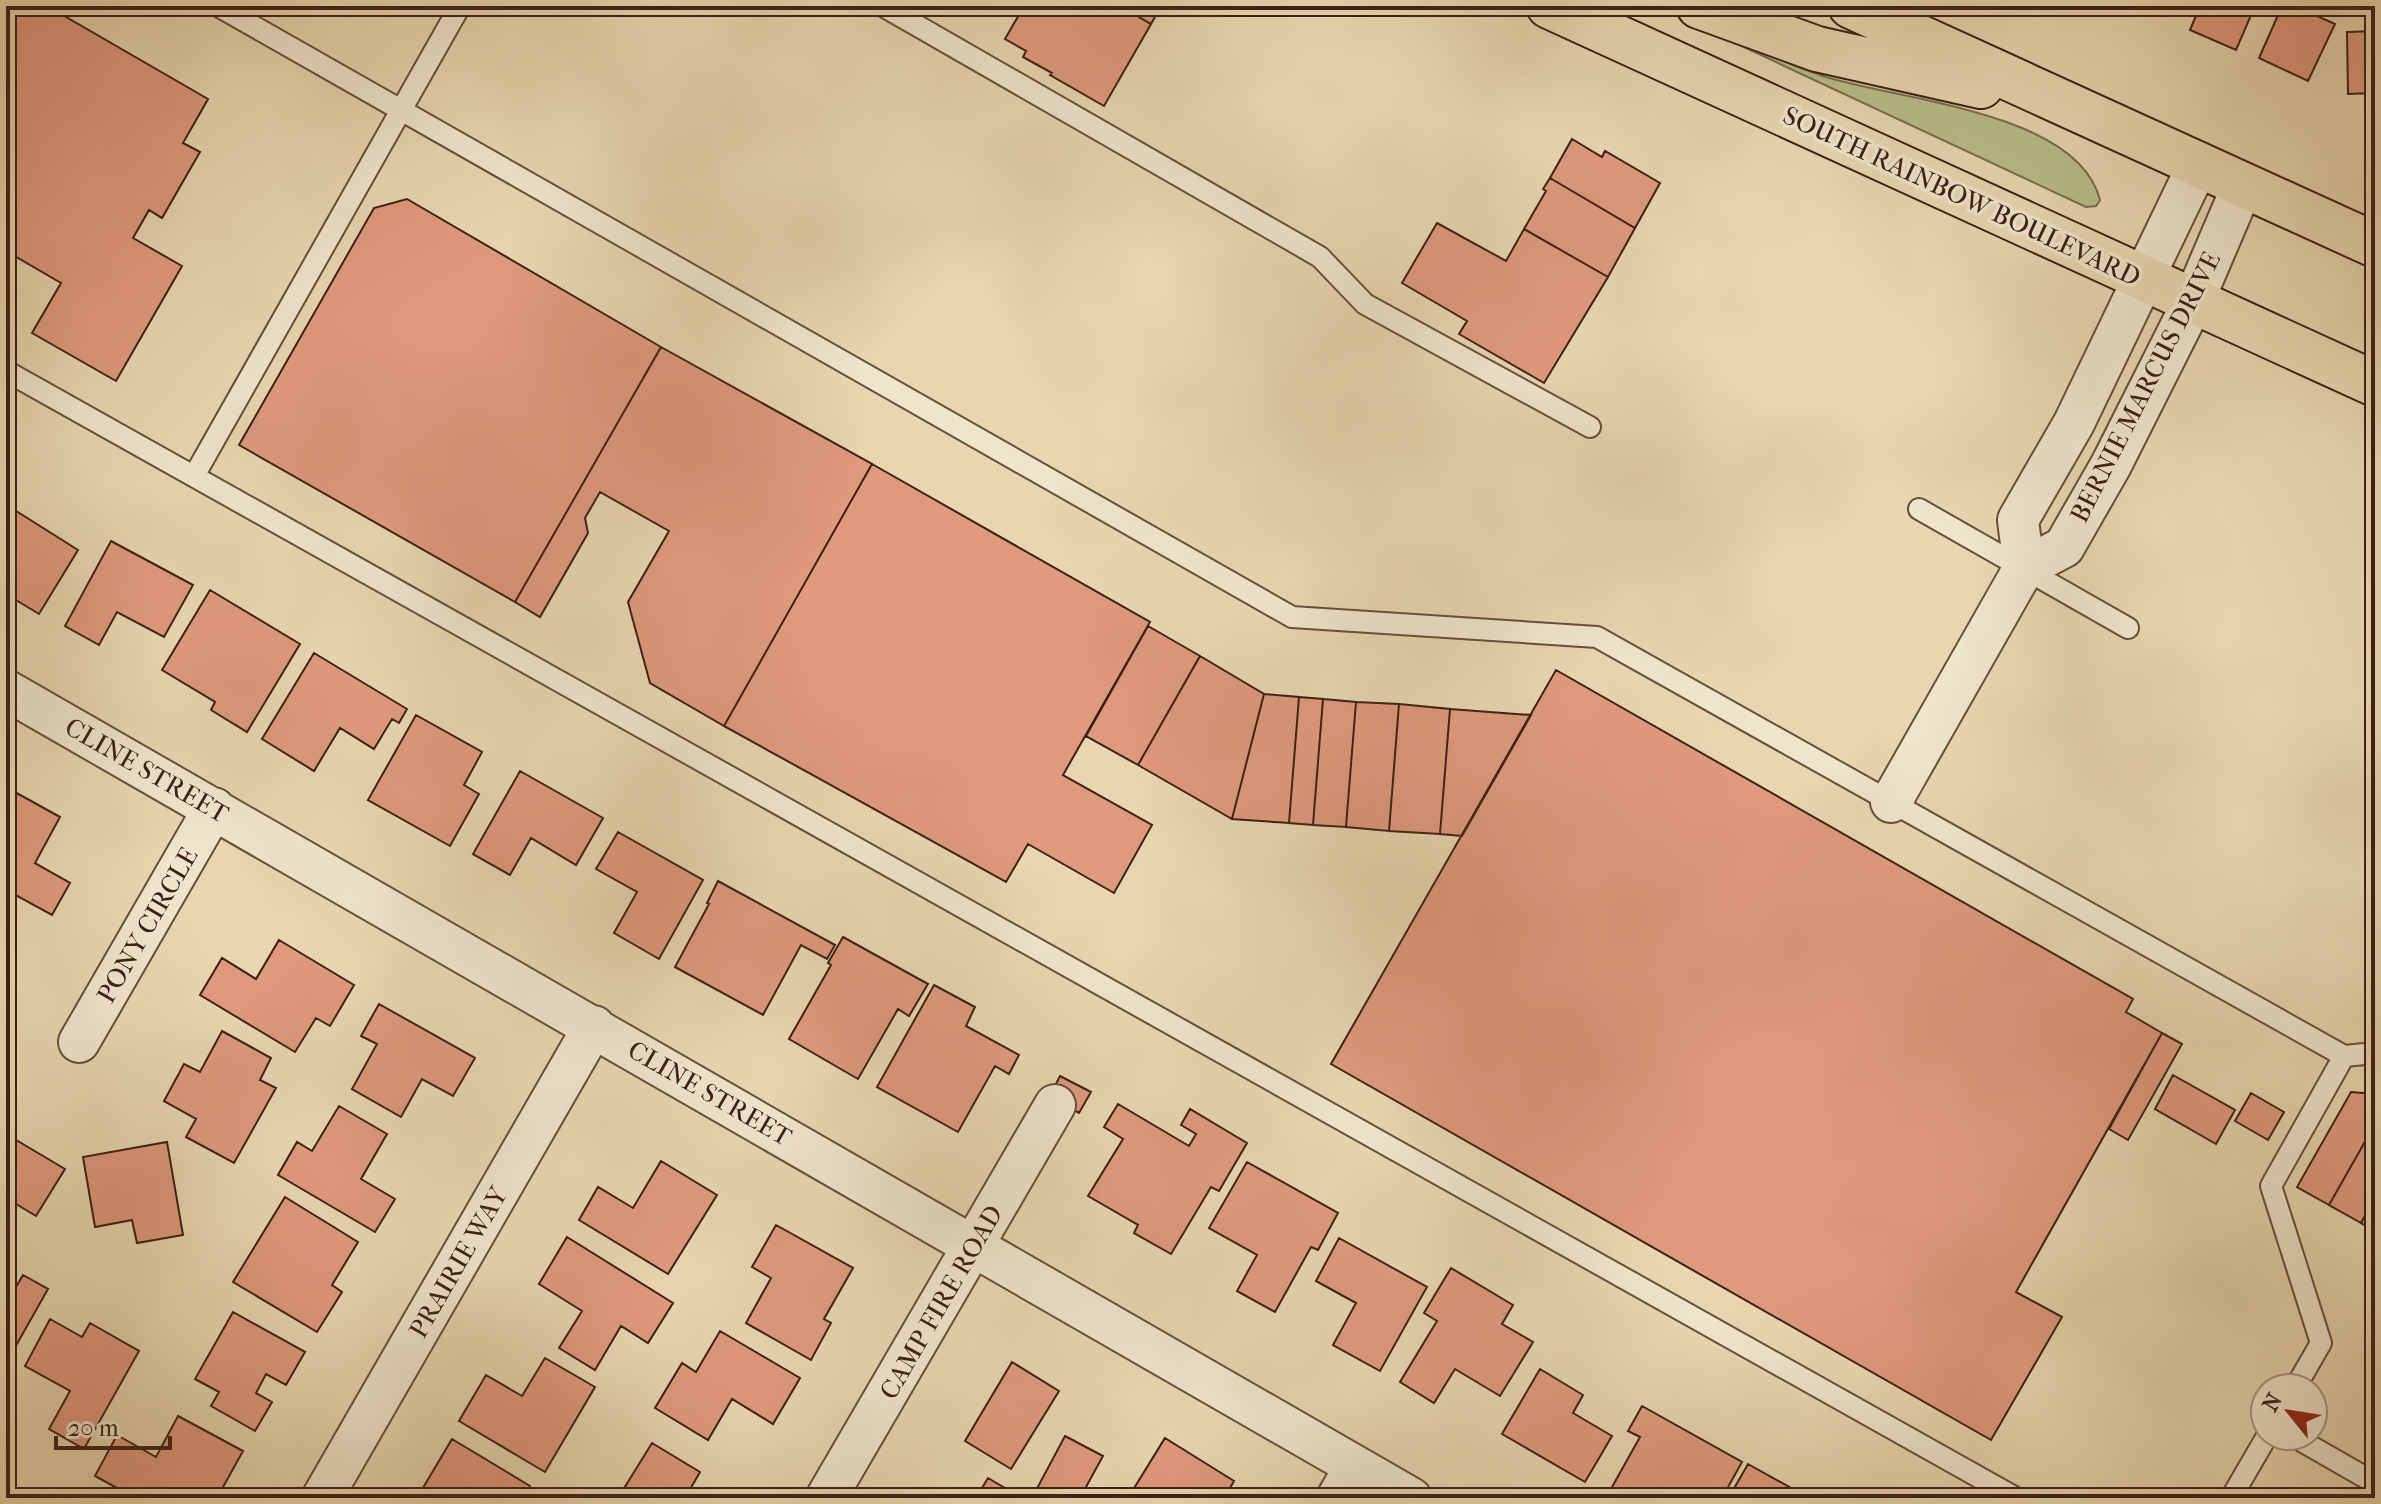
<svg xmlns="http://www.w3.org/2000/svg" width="2381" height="1504" viewBox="0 0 2381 1504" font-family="'IM FELL French Canon',serif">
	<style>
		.green { fill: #b8bd89; stroke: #7a6e50; stroke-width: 2 }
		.building { fill: #df997d; stroke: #3c2016; stroke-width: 2 }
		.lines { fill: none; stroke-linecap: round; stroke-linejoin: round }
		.service-casing { stroke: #674e3c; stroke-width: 24 }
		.minor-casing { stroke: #674e3c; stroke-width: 44 }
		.primary-casing { stroke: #3c2016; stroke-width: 48 }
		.service { stroke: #efe4cc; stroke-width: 20 }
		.minor { stroke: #efe4cc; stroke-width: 40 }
		.primary { stroke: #e7d6b0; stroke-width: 44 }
		.labels { text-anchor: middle; stroke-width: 7; stroke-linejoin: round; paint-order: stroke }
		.street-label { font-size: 26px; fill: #3c2016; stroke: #efe4cc }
	</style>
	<rect width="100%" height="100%" fill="#e7d6b0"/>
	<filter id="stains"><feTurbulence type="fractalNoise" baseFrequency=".0025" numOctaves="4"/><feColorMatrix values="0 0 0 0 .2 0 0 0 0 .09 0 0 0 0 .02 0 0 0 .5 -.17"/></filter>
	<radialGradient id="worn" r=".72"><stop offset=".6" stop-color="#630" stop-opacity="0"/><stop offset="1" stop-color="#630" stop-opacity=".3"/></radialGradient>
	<!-- green -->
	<path class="green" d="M1656,6h11c51,24 102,52 156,70 73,24 255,35 277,124l-4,6 -10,1z"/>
	<!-- building -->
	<path class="building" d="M6,6h41l161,93 -25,44 17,9 -38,66 -13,-8 -16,28 49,28 -66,115 -84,-48 29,-50 -55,-32z
		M1024,6h96l31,18 -47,82 -54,-31 2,-2 -29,-16 3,-6 -21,-12z
		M1120,6h41l-10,18z
		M2200,6h55l-19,44 -46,-20z
		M2282,6h13l40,18 -27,57 -49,-23z
		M2375,31v62l-27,1 -1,-62z
		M1572,139l30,18 3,-6 55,32 -25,45 -85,-50z
		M1550,178l85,50 -27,49 -84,-48 22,-38 -3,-2z
		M407,199l254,148 -146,255 -276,-157 135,-237z
		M1437,223l69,38 18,-32 84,48 -64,106 -85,-49 8,-13 -65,-38z
		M661,347l211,117 -148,262 -74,-43 -22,-81 41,-71 -69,-39 -15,26 3,15 -48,84 -25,-15z
		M872,464l278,158 -87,153 89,50 -38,68 -86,-49 -22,38 -282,-156z
		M13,509l65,41 -39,64 -33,-20v-75z
		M111,541l82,44 -29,52 -47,-25 -18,33 -34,-19z
		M210,590l90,54 -53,88 -36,-22 4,-8 -53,-32z
		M1148,626l52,30 -62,109 -52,-29z
		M314,653l93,56 -8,14 -7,-4 -18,30 -34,-21 -26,43 -52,-32z
		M1200,656l64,38 -32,125 -94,-54z
		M1556,670l577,329 -7,13 36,21 -146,259 46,25 -71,123 -660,-376z
		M1264,694l35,3 -10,126 -57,-4z
		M1299,697l24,2 -10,126 -24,-2z
		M1323,699l33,3 -10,125 -33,-2z
		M1356,702l43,2 -10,127 -43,-4z
		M1399,704l51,5 -10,125 -51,-3z
		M1450,709l81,6 -69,121 -22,-2z
		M416,715l66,37 -18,33 15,9 -29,52 -82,-46z
		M520,771l83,47 -27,47 -45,-27 -21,37 -37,-21z
		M13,791l47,26 -25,46 35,20 -18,32 -46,-25v-86z
		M618,832l85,48 -44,79 -45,-26 23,-41 -41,-23z
		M718,881l117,64 -8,14 -26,-14 -38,70 -88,-48 34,-63 -2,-1z
		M843,937l85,47 -19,32 -11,-7 -40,70 -69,-40 42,-74 -3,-2z
		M279,940l75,45 -24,41 -14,-8 -21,34 -95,-57 22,-37 34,21z
		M934,985l41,22 -9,19 53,29 -10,19 -14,-8 -37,66 -81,-45z
		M379,1004l96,54 -22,38 -31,-17 -21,38 -49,-28 25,-45 -16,-8z
		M222,1031l49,27 -11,22 16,8 -42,75 -48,-26 10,-18 -32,-18 20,-37 16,8z
		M2162,1033l20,11 -54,96 -19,-11z
		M2173,1075l62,35 -19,34 -61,-35z
		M1060,1076l31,16 -12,21 -30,-16z
		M2351,1092l24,2v30l-46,81 -32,-18z
		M2251,1093l33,19 -16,28 -33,-19z
		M1118,1104l71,42 7,-12 -15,-9 9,-16 57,34 -28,48 -8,-4 -40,67 -37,-21 4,-8 -50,-29 35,-57 -19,-12z
		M339,1106l48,28 -26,45 34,20 -20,33 -97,-57 19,-33 15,9z
		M2375,1124v74l-14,25 -32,-18z
		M6,1134l59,35 -29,47 -30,-18z
		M167,1142l16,93 -46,8 -5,-23 -37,7 -12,-70z
		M661,1161l56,34 -49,79 -89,-54 19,-33 35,21z
		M1247,1162l91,51 -20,37 -7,-3 -36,65 -38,-21 20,-36 -48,-27z
		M285,1197l73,45 -26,43 10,7 -25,40 -84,-50z
		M2375,1198v33l-14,-8z
		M776,1225l77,43 -29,51 7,4 -20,37 -65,-37 25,-45 -19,-11z
		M567,1237l106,66 -25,40 -27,-17 -26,44 -36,-22 23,-37 -43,-27z
		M1339,1238l88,49 -47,84 -47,-26 23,-42 -40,-22z
		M1451,1268l62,37 -11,19 31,18 -33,54 -45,-27 -21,34 -34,-21 37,-61 -13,-8z
		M23,1275l25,14 -40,71 -2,-65 4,2z
		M233,1312l72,40 -19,33 -20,-11 -10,19 16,9 -17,29 -44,-25 8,-14 -24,-13z
		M50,1319l32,18 8,-14 49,28 -55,98 -35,-20 21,-38 -45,-25z
		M720,1331l80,47 -27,46 -41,-25 -24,41 -53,-32 27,-45 14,9z
		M545,1358l50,29 -50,85 -86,-51 27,-46 36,21z
		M1012,1362l47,29 -48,78 -46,-28z
		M1540,1369l43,26 -10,18 39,23 -27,46 -83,-48z
		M1642,1406l100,56 -20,36h-112l-3,-2 33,-59 -12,-6z
		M178,1416l65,35 -26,47h-82l-40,-22 22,-41 39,22z
		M1065,1436l38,20 -23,42h-38l-8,-4z
		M1165,1438l69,43 -10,17h-13l-14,-9 -5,9h-64z
		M452,1439l78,47 -8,12h-105z
		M652,1443l48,29 -15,26h-67z
		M1748,1464l61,34h-67l-10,-6z
		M988,1478l34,20h-46z"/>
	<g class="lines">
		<defs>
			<path id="service" d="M218,6l1074,611 305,20 747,419 31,-3
				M883,6l437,251 45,47 225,123
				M6,371l2010,1127
				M194,476l266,-470
				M1919,509l209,119
				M2295,1388l26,-45 -50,-157 73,-130
				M2293,1436l82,47
				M2231,1498l36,-62"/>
			<path id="minor" d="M2024,568l-6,-48 56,-97 124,-258
				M6,690l1405,808
				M1891,802l133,-234 40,-21 47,-82 82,-163 50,-117
				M79,1042l135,-234
				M322,1498l272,-472
				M826,1498l229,-393
				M1337,1498l18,-31"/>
			<path id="primary" d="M1549,6l826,378
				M1699,6l118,43 164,37
				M1851,6l524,239"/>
		</defs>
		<!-- service casing -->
		<use href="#service" class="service-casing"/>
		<!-- minor casing -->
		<use href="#minor" class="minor-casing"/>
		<!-- primary casing -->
		<use href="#primary" class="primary-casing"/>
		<!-- service -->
		<use href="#service" class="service"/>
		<!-- minor -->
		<use href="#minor" class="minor"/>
		<!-- primary -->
		<use href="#primary" class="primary"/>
	</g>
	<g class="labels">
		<!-- street labels -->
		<g class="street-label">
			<text transform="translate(1962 196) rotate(25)" y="9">SOUTH RAINBOW BOULEVARD</text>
			<text transform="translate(2145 387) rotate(-63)" y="9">BERNIE MARCUS DRIVE</text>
			<text transform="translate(147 770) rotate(30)" y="9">CLINE STREET</text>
			<text transform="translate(147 925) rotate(-60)" y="9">PONY CIRCLE</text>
			<text transform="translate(710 1093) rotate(30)" y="9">CLINE STREET</text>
			<text transform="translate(458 1262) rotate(-60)" y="9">PRAIRIE WAY</text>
			<text transform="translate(941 1302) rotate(-60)" y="9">CAMP FIRE ROAD</text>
		</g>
	</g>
	<!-- margin -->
	<rect width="2381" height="1504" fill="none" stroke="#e7d6b0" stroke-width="32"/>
	<rect x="8" y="8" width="2365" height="1488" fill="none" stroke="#3c2016" stroke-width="4"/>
	<rect x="16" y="16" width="2349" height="1472" fill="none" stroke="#3c2016" stroke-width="2"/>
	<!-- north arrow -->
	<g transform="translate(2289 1412) rotate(300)"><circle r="38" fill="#efe4cc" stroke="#a79683" stroke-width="2"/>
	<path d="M0-6L14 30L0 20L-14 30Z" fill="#8f2418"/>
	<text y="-12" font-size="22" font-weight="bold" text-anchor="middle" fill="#3c2016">N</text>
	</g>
	<!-- scale -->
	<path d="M56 1436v12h114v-12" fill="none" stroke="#3c2016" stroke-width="4"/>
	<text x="68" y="1436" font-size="24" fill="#3c2016" stroke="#efe4cc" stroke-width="6" paint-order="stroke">20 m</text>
	<rect width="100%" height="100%" filter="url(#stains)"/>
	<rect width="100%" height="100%" fill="url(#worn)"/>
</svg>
